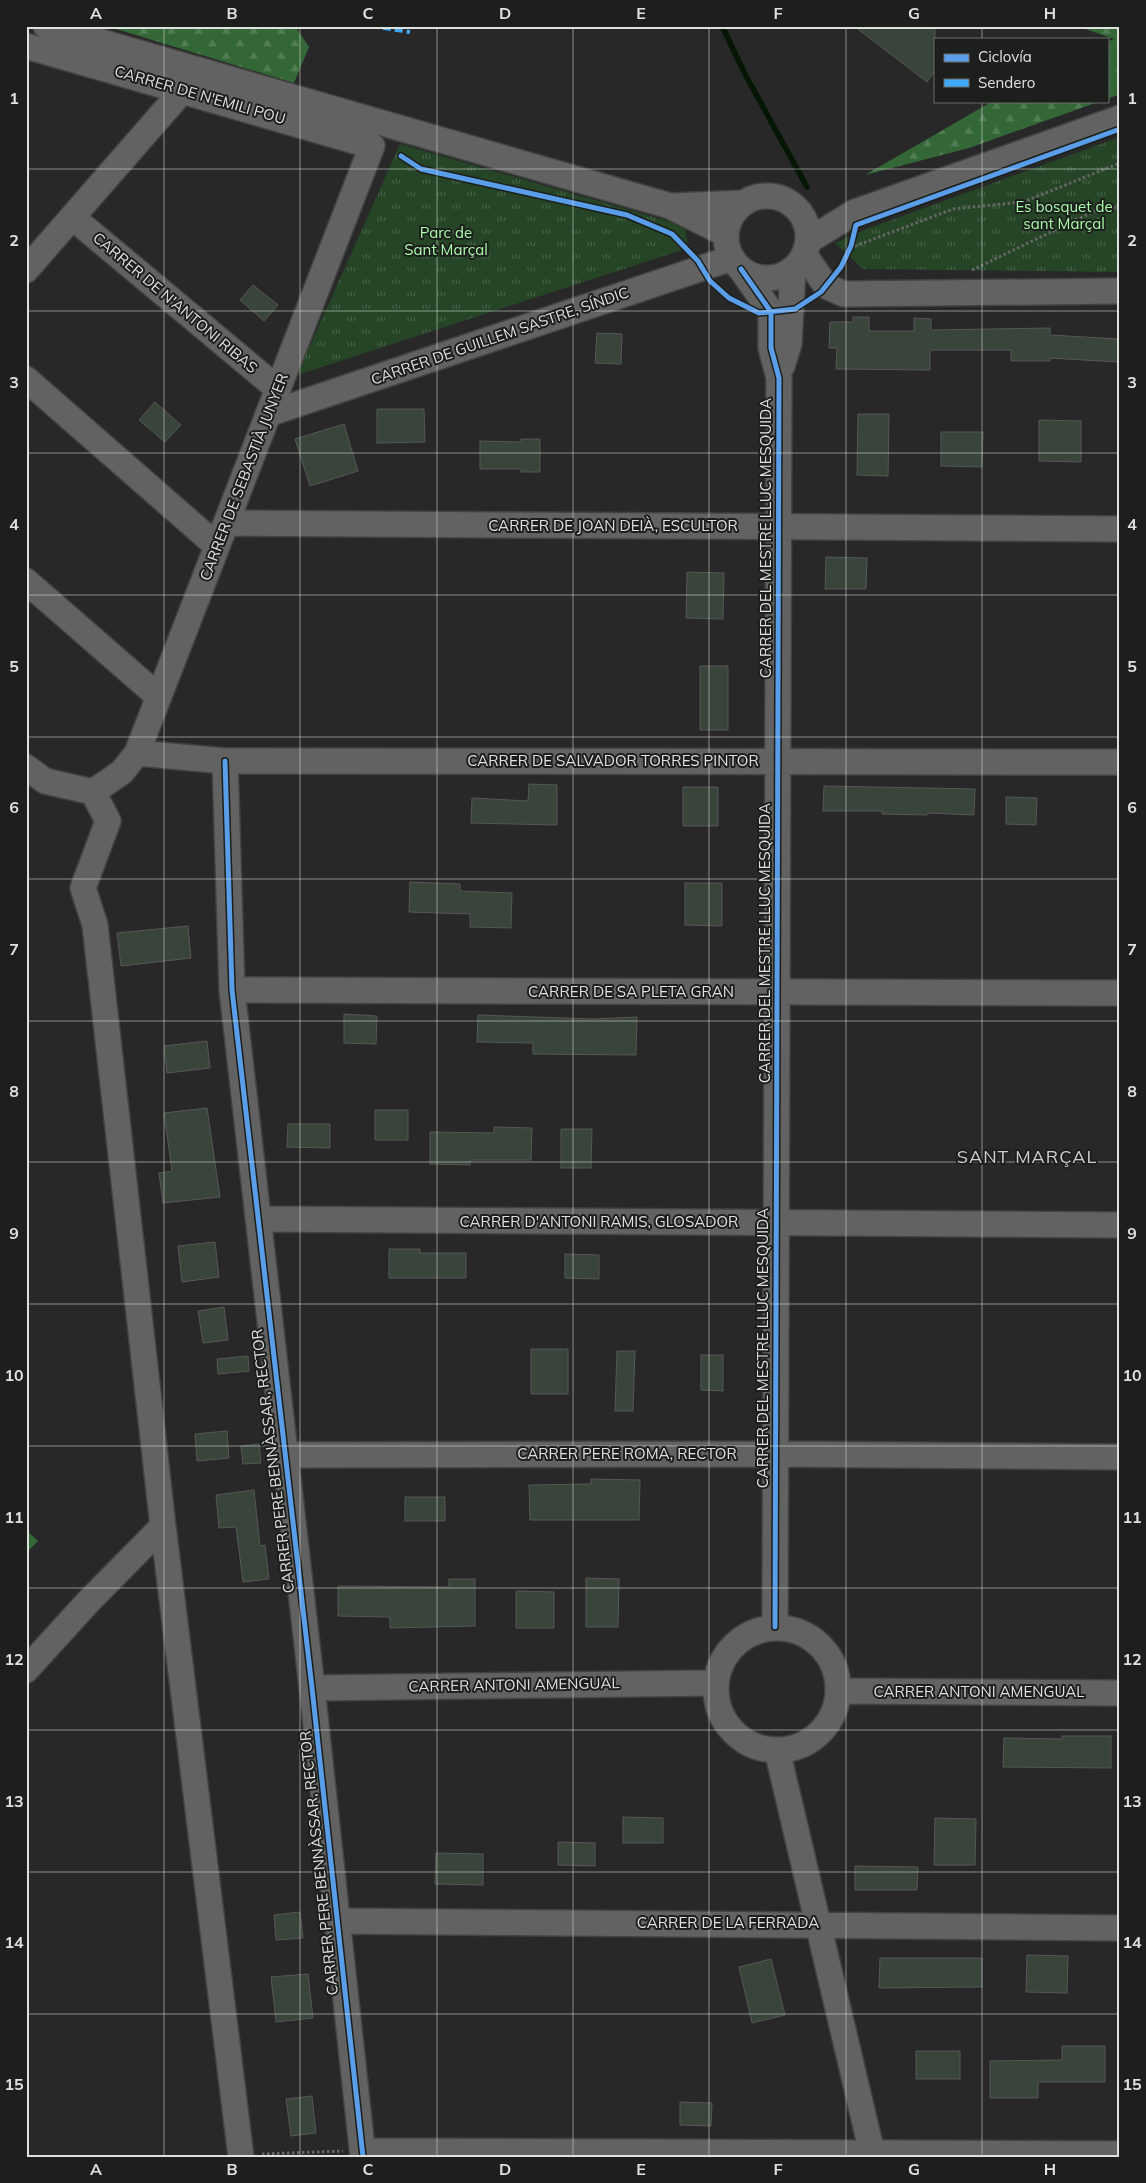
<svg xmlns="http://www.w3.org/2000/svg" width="1146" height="2183" viewBox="0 0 1146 2183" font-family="Mulish,sans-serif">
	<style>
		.forest { fill: url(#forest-firs) }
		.park { fill: url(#park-tufts) }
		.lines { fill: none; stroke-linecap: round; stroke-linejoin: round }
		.stream { stroke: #041604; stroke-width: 5.5 }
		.building { fill: #39443a; stroke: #565756 }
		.minor-casing { stroke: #414341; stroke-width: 28 }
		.path { stroke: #666; stroke-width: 3; stroke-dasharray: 2.5 2.5; stroke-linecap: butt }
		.minor { stroke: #616261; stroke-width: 25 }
		.quiet { stroke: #3fa9f5; stroke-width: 4; stroke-dasharray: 8 4; stroke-linecap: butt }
		.cycleway-casing { stroke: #1c1f1c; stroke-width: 8 }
		.cycleway { stroke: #5a9eea; stroke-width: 5 }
		.grid { fill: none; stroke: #dfe1df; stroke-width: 1; stroke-opacity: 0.55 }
		.labels { text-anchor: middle; stroke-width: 4; stroke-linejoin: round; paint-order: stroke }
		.street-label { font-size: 15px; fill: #dfe1df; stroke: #1c1f1c }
		.park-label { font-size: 15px; fill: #a9fbaa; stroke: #1c1f1c }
		.quarter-label { font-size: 18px; letter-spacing: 1px; fill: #cbcfcb; stroke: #1c1f1c }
		.neatline { fill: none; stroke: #dfe1df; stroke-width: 2 }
		.grid-label { font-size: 16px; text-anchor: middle; font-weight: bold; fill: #dfe1df }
	</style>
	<defs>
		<pattern id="forest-firs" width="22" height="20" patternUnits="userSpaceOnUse" patternTransform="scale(1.25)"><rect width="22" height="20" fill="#346737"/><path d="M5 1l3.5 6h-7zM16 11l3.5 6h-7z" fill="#517c54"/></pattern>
		<pattern id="park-tufts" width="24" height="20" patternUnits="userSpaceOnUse" patternTransform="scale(1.25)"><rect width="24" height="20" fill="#254526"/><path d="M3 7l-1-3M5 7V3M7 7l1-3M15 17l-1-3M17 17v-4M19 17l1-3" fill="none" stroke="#446045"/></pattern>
	</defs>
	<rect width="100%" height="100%" fill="#272827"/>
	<!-- forest -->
	<path class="forest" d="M106,26h189l14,21 -15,36z
		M1077,26h43v68l-13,5v-57l7,-3z
		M993,101h108l-132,47 -104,27z
		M26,1530l12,11 -12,12z"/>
	<!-- park -->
	<path class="park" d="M1120,137v135l-257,-3 -28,-26 34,-15z
		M400,144l285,82 3,22 -391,127z"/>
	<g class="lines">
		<!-- stream -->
		<path class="stream" d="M722,26l24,50 61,111"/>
	</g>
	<!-- building -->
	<path class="building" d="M854,26h81v45l-8,11z
		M253,285l25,20 -14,16 -24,-21z
		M853,317h16v14h45v-13l17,1v11l119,-2v7l69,4 -1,23 -68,-4v3h-39v-11h-81v20l-94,-1 1,-21h-8l1,-26h23z
		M597,333l25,1 -1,30 -26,-1z
		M155,402l26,23 -16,17 -26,-22z
		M377,409h47l1,33 -48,1z
		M858,414h31l-1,62 -31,-1z
		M1039,420l42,1v41l-42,-1z
		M344,424l14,47 -48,15 -15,-47z
		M941,432h42l-1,35 -41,-1z
		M521,439h19v33h-19v-3h-41v-28l41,1z
		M826,557l41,1 -1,31h-41z
		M687,572l37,1 -1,46 -37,-1z
		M700,666h28v64h-28z
		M529,784l28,1v40l-86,-2 1,-25 56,3z
		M824,786l151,3 -1,26 -47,-2v2l-45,-1v-3h-59z
		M683,787h35v39h-35z
		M1006,797l31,1 -1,27 -30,-1z
		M410,882l50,2v7l52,2 -1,35 -41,-1v-13l-61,-2z
		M685,883h37v43l-37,-1z
		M188,926l3,32 -70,8 -4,-33z
		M344,1014l33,2 -1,28 -32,-1z
		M478,1015l115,4 44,-2 -1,38 -103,-1v-11l-56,-1z
		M207,1041l3,27 -43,5 -3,-27z
		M207,1108l13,89 -57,6 -4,-30 13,-2 -8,-58z
		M375,1110h33v30h-33z
		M288,1124h42v24l-43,-1z
		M494,1127l38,1 -1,32h-61v5l-40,-1v-32l64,1z
		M561,1129h31l-1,39h-30z
		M215,1242l4,35 -37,5 -4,-36z
		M389,1249h31v4h46v25h-77z
		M565,1254l34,1v24l-34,-1z
		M224,1307l4,33 -25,3 -5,-32z
		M531,1349h37v45h-37z
		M617,1351h18l-2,60h-18z
		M701,1355h22v36l-22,-1z
		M248,1356l1,15 -31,3 -1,-15z
		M227,1431l2,27 -32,3 -2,-27z
		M259,1444l2,19 -18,1 -2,-18z
		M591,1479l49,1 -1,40h-109l-1,-35 62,-1z
		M254,1490l6,56 5,-1 4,34 -26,3 -7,-55 -17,1 -3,-33z
		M405,1497h40v24h-40z
		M586,1578l33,1 -1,48h-32z
		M449,1579h26v47l-85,2v-11l-52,-1v-30l111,1z
		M516,1591l38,1v36h-38z
		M1062,1736h49v32l-108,-1 1,-29 58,1z
		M623,1817l40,1v25h-40z
		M935,1818l41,1 -1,46h-41z
		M558,1842l37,1v23l-37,-1z
		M436,1853l47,1v31l-48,-1z
		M855,1866l63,1 -1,23h-62z
		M300,1912l3,26 -27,2 -2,-25z
		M1027,1955l41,1 -1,37 -41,-1z
		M880,1958h102v29l-103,1z
		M771,1959l14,56 -33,8 -13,-56z
		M308,1974l5,44 -37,4 -5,-45z
		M1062,2046h43v36h-67v16h-48v-37l72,-1z
		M916,2051h44v28h-44z
		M312,2096l4,37 -25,3 -5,-37z
		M680,2102l32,1 -1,23 -31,-1z"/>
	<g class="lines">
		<defs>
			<path id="minor" d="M46,26l624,180 56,28
				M26,46l346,100 -235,607 -15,19 -29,20
				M726 237a41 41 0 1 1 82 0a41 41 0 1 1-82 0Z
				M672,206l72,-3
				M72,217l206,172
				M808,241l47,-29 265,-94
				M804,254l22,32 18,8 276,-3
				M741,269l30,43v36l8,30 -4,1249
				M26,270l157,-180
				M782,366l7,-22 4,-75
				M26,379l191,167
				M268,414l464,-156
				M226,523l894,6
				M26,581l133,116
				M137,753l88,8 895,1
				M225,761l7,229 80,698 51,469
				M26,767l19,14 48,11
				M232,990l888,3
				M258,1219l862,6
				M285,1455l490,-1 345,3
				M163,1526l78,631
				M716 1689a61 61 0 1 1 122 0a61 61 0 1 1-122 0Z
				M26,1670l62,-68 75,-76 -68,-601 -12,-37 25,-67 -15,-29
				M312,1688l404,-5
				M839,1691l281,2
				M777,1750l96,407
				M337,1921l783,7
				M363,2151l757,3"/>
		</defs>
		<!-- minor casing -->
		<use href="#minor" class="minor-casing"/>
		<!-- path -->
		<path class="path" d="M850,248l103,-39 70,-7 97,-39
			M972,270l127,-61 21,-2
			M262,2154l81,-3"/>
		<!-- minor -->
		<use href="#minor" class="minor"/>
		<!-- quiet -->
		<path class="quiet" d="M371,26l39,6"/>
		<defs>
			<path id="cycleway" d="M401,156l20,13 206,46 45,19 26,27 12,20 19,17 30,15 36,-4 26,-17 20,-25 10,-21 5,-21 264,-96
				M741,269l30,43v36l8,30 -4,1249
				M225,761l7,229 80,698 51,469"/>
		</defs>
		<!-- cycleway casing -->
		<use href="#cycleway" class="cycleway-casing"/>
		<!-- cycleway -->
		<use href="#cycleway" class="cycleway"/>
	</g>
	<!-- grid -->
	<path class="grid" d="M164,26v2131M300,26v2131M437,26v2131M573,26v2131M709,26v2131M846,26v2131M982,26v13M982,101v2056M26,169h1094M26,311h1094M26,453h1094M26,595h1094M26,737h1094M26,879h1094M26,1021h1094M26,1162h1094M26,1304h1094M26,1446h1094M26,1588h1094M26,1730h1094M26,1872h1094M26,2014h1094"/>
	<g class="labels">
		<!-- street labels -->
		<g class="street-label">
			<text transform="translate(200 95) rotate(16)" y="5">CARRER DE N'EMILI POU</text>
			<text transform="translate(175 303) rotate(40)" y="5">CARRER DE N'ANTONI RIBAS</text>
			<text transform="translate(500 336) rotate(-19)" y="5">CARRER DE GUILLEM SASTRE, SÍNDIC</text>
			<text transform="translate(244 477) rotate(-69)" y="5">CARRER DE SEBASTIÀ JUNYER</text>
			<text x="613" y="531">CARRER DE JOAN DEIÀ, ESCULTOR</text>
			<text transform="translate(766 538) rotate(-90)" y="5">CARRER DEL MESTRE LLUC MESQUIDA</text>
			<text x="613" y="766">CARRER DE SALVADOR TORRES PINTOR</text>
			<text transform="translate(765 943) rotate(-90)" y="5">CARRER DEL MESTRE LLUC MESQUIDA</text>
			<text x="631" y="997">CARRER DE SA PLETA GRAN</text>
			<text x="599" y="1227">CARRER D'ANTONI RAMIS, GLOSADOR</text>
			<text transform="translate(763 1348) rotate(-90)" y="5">CARRER DEL MESTRE LLUC MESQUIDA</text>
			<text x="627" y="1459">CARRER PERE ROMA, RECTOR</text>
			<text transform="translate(273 1461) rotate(-97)" y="5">CARRER PERE BENNÀSSAR, RECTOR</text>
			<text transform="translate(514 1685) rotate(-1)" y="5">CARRER ANTONI AMENGUAL</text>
			<text x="979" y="1697">CARRER ANTONI AMENGUAL</text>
			<text transform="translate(319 1863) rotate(-96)" y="5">CARRER PERE BENNÀSSAR, RECTOR</text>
			<text x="728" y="1928">CARRER DE LA FERRADA</text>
		</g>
		<!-- park labels -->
		<g class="park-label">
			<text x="1064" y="212">Es bosquet de<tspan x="1064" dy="17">sant Marçal</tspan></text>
			<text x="446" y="238">Parc de<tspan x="446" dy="17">Sant Marçal</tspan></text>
		</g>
		<!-- quarter labels -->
		<g class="quarter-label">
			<text x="1027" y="1163">SANT MARÇAL</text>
		</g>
	</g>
	<!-- border -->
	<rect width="1146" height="2183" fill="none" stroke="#1c1f1c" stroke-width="55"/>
	<!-- legend -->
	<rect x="934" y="38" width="175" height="65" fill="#1c1f1c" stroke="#6a6d6a"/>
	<rect x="944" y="54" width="25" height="8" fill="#5a9eea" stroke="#6a6d6a"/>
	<text x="978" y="62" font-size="15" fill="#dfe1df">Ciclovía</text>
	<rect x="944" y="79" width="25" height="8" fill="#3fa9f5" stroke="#6a6d6a"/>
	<text x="978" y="88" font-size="15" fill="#dfe1df">Sendero</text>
	<rect x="28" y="28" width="1090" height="2128" class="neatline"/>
	<g class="grid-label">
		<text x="96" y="19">A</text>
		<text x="232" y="19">B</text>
		<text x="368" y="19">C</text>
		<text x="505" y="19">D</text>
		<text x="641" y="19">E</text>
		<text x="778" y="19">F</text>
		<text x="914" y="19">G</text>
		<text x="1050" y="19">H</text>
		<text x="14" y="104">1</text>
		<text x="1132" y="104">1</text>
		<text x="14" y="246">2</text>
		<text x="1132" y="246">2</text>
		<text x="14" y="388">3</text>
		<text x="1132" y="388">3</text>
		<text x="14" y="530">4</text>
		<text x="1132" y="530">4</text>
		<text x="14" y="672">5</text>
		<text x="1132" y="672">5</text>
		<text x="14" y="813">6</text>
		<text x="1132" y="813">6</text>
		<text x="14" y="955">7</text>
		<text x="1132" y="955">7</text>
		<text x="14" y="1097">8</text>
		<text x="1132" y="1097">8</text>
		<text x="14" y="1239">9</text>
		<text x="1132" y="1239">9</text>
		<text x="14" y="1381">10</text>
		<text x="1132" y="1381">10</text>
		<text x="14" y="1523">11</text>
		<text x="1132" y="1523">11</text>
		<text x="14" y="1665">12</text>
		<text x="1132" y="1665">12</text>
		<text x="14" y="1807">13</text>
		<text x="1132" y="1807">13</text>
		<text x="14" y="1948">14</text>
		<text x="1132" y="1948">14</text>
		<text x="14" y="2090">15</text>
		<text x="1132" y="2090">15</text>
		<text x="96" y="2175">A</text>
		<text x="232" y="2175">B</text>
		<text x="368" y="2175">C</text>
		<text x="505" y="2175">D</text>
		<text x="641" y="2175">E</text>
		<text x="778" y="2175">F</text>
		<text x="914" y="2175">G</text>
		<text x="1050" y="2175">H</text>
	</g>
</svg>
